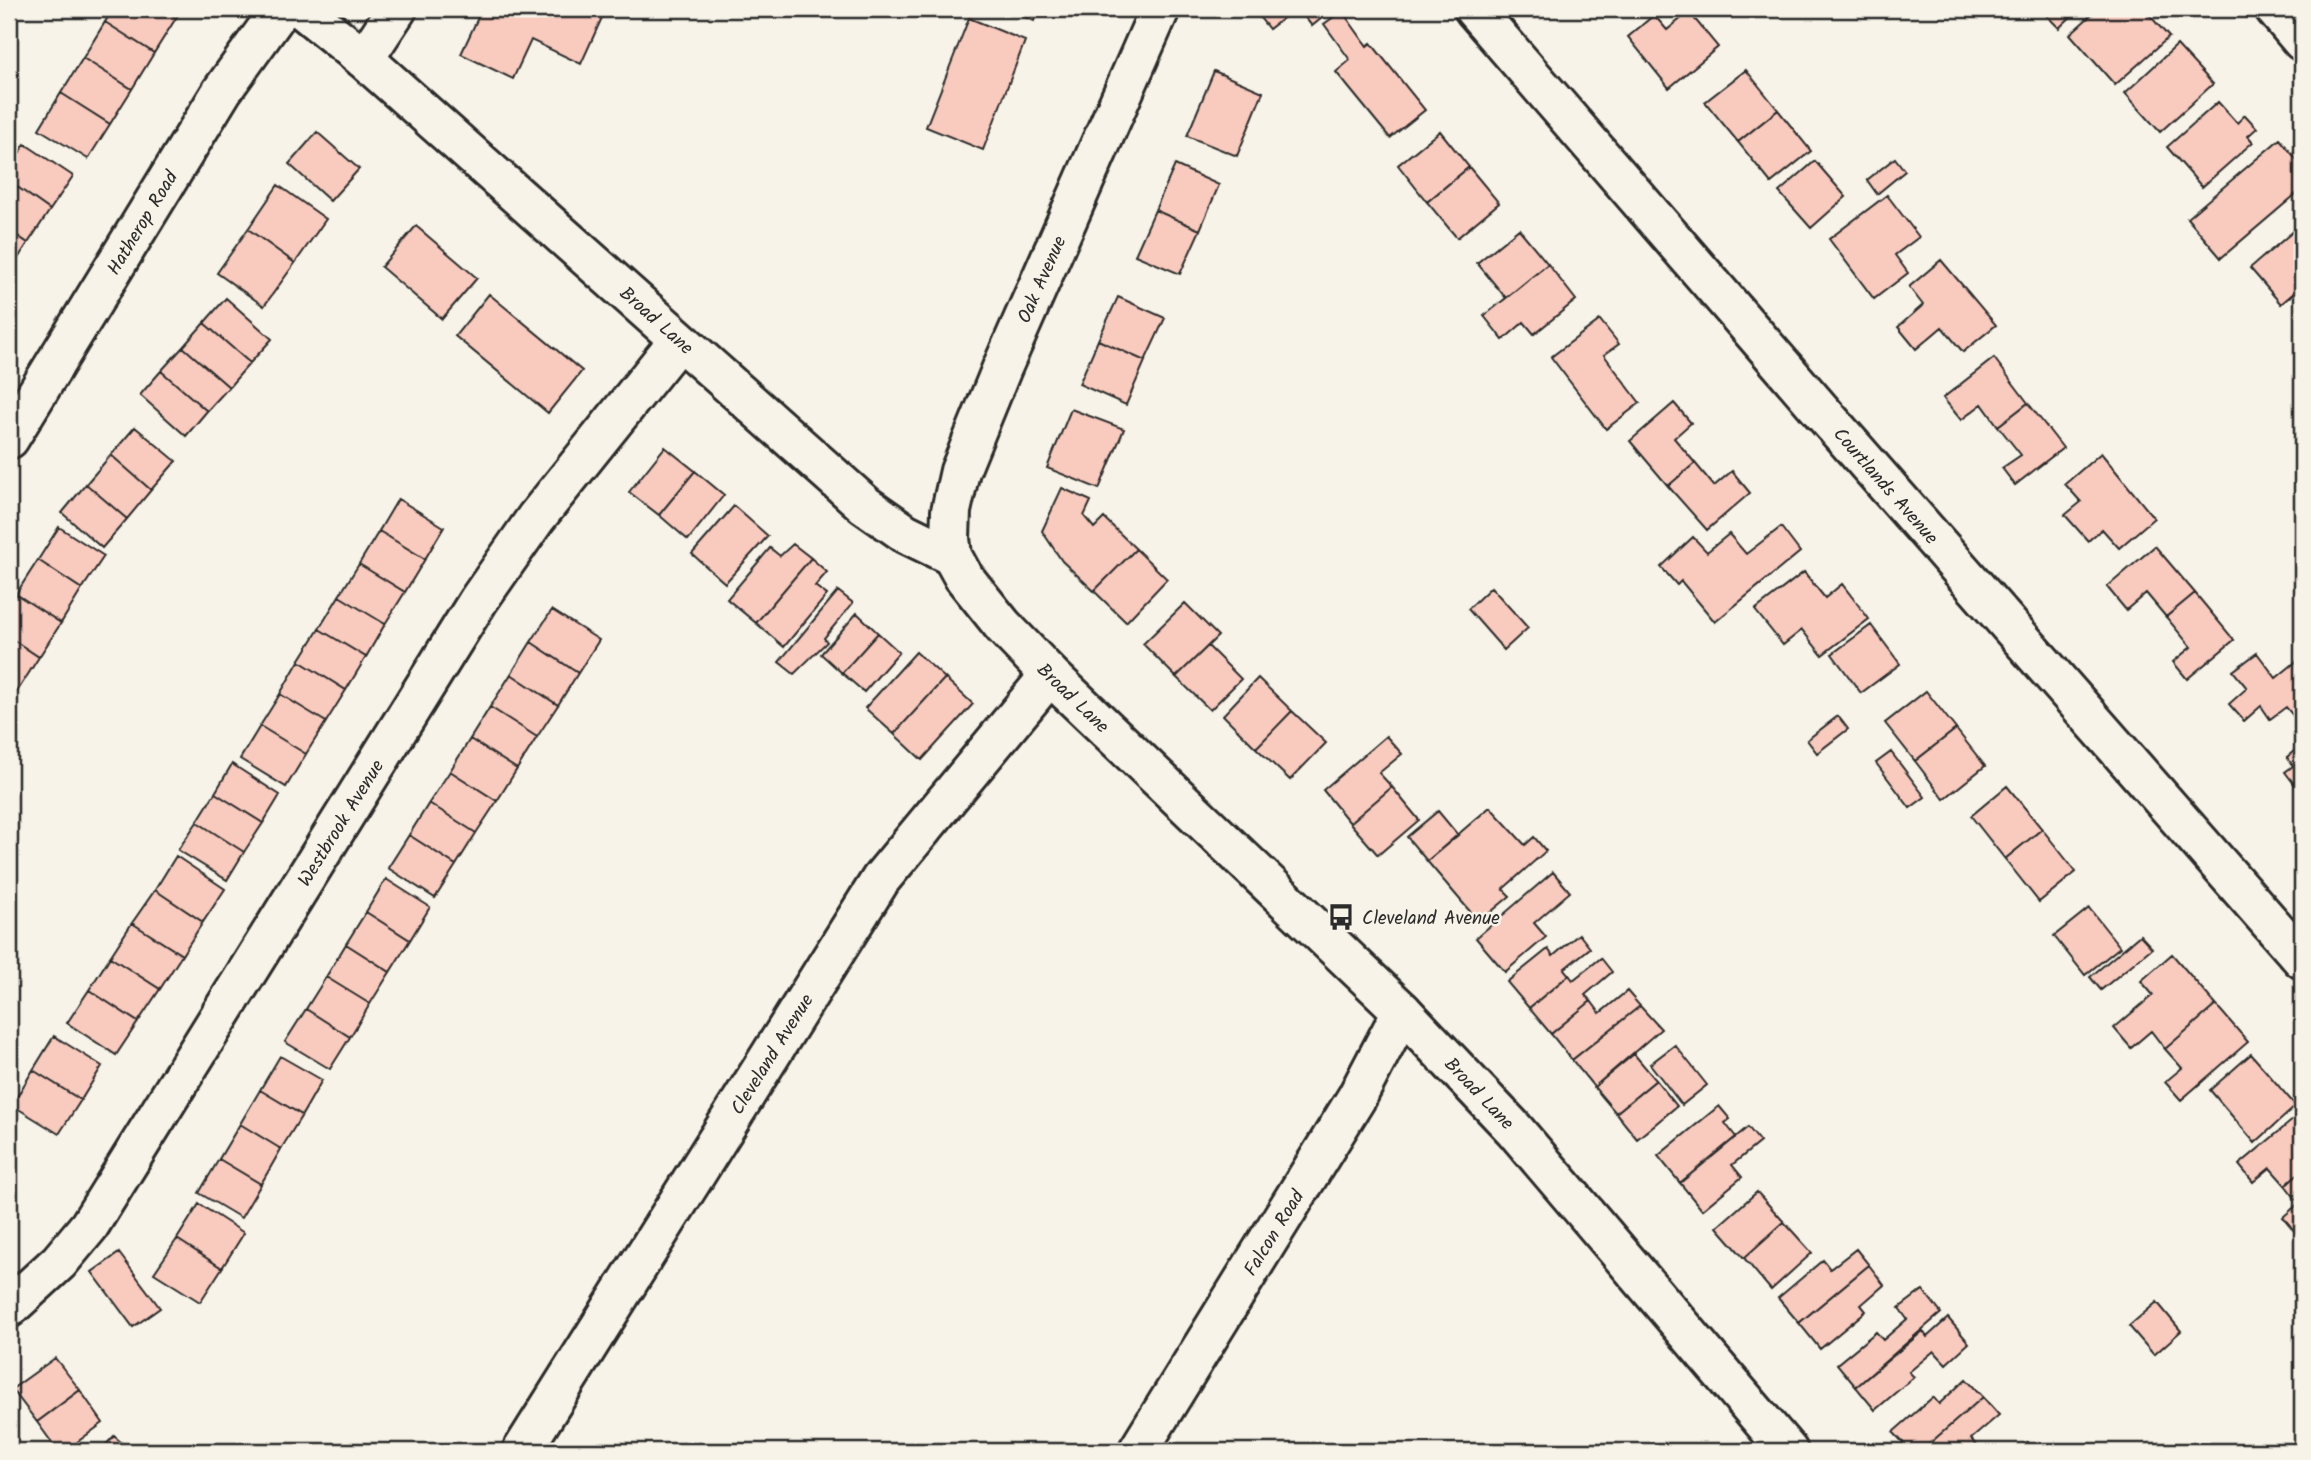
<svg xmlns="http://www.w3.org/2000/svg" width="2311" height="1460" viewBox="0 0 2311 1460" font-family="Kalam,sans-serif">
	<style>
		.building { fill: #f9cabe; stroke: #2b2b2b; stroke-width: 2 }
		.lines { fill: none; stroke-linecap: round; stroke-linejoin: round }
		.street-casing { stroke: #2b2b2b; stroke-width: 44 }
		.secondary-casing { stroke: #2b2b2b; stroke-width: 44 }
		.street { stroke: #f7f3e8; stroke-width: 38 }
		.secondary { stroke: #f7f3e8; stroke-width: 38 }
		.labels { text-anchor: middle; stroke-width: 5; stroke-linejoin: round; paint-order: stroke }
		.street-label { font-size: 19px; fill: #2b2b2b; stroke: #f7f3e8 }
		.poi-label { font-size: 19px; fill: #2b2b2b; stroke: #f7f3e8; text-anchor: start }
	</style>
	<rect width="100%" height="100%" fill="#f7f3e8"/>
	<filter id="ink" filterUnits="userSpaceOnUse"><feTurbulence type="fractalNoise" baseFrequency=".0143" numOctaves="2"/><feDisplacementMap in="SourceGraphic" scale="14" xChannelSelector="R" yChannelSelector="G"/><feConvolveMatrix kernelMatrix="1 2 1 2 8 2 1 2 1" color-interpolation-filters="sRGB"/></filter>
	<g filter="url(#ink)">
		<!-- building -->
		<path class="building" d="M113,9h49l14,9 -22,35 -49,-31z
			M162,9h20l-6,9z
			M482,9h119l4,2 -24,53 -50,-24 -18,39 -52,-25z
			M1006,9h33l-5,12z
			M1253,9h42l-26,20z
			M1298,9h27l3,4 -16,13z
			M2040,9h39l-20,19z
			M2098,9h46l25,28 -54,48 -45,-51z
			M1342,11l25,35 4,-3 54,67 -35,28 -54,-66 14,-12 -26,-36z
			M1689,12l29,35 -49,41 -41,-51 26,-22 13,15z
			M969,18l56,23 -42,109 -57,-23z
			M105,22l49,31 -22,36 -49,-31z
			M2177,45l36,39 -53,48 -35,-39z
			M83,58l49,31 -22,35 -49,-31z
			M1746,70l32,40 -40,32 -33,-40z
			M1214,71l49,21 -26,64 -50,-20z
			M61,93l49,31 -22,35 -49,-30z
			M2218,102l19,21 8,-8 12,13 -9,8 5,6 -51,45 -35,-40z
			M1778,110l33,41 -40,32 -33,-41z
			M1440,131l29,36 -42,35 -29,-37z
			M317,132l42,37 -29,32 -41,-37z
			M2280,139l22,27v23l-81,69 -34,-40z
			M25,144l48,32 -23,34 -41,-29v-12z
			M1895,158l10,13 -28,23 -10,-14z
			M1815,161l31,36 -35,31 -32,-36z
			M1175,165l44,20 -19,45 -45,-20z
			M1469,167l30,36 -42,35 -30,-36z
			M9,181l41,29 -22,33 -19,-13z
			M278,185l48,34 -31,44 -47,-34z
			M1887,195l32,42 -24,18 13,18 -34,26 -45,-60z
			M1155,210l45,20 -20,44 -45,-19z
			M2302,224v62l-21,18 -31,-36z
			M416,226l61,52 -35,41 -61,-52z
			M248,229l47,34 -31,43 -47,-33z
			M1519,229l29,35 -42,34 -29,-35z
			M9,230l19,13 -19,29z
			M1941,260l55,65 -33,27 -21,-25 -26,22 -18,-22 25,-22 -14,-18z
			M1548,264l28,36 -42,34 -10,-12 -21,18 -19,-24z
			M489,294l93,77 -34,42 -93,-77z
			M1118,297l47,21 -20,43 -47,-21z
			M226,298l46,41 -22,24 -46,-40z
			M1600,320l19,24 -15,11 36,48 -34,26 -55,-72z
			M204,323l46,40 -21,24 -46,-40z
			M1098,340l47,21 -19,44 -47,-21z
			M183,347l46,40 -22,24 -46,-40z
			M1994,358l34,45 -30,23 -16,-22 -21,16 -18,-22z
			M161,371l46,40 -21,25 -46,-41z
			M1674,403l17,20 -17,15 21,25 -27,23 -38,-45z
			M2028,403l35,45 -48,37 -13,-17 19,-13 -23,-29z
			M1071,409l53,20 -25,60 -52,-21z
			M135,427l41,34 -25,29 -40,-35z
			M665,447l30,24 -36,44 -30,-23z
			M2101,453l53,65 -35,30 -17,-19 -14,12 -23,-26 16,-13 -16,-18z
			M111,455l40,35 -24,29 -41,-35z
			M1695,463l19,23 18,-15 18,22 -43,37 -39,-44z
			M695,471l29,24 -36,45 -29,-25z
			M86,484l41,35 -25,29 -40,-35z
			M1062,488l29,13 -7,15 10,12 10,-10 32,31 -42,42 -32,-30 -20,-30z
			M398,499l46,28 -19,32 -46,-28z
			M734,506l34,30 -43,47 -33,-29z
			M59,527l45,29 -22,33 -44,-29z
			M1781,527l19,25 -85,70 -34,-41 -4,4 -16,-18 32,-30 14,15 22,-18 17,20z
			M379,531l46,28 -20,33 -46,-28z
			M793,544l18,14 -55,65 -29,-24 43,-51 10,8z
			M2155,546l40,47 -29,24 -20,-24 -20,17 -19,-23z
			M1136,549l31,30 -41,43 -32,-31z
			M811,558l16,14 -12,14 12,9 -43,52 -28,-24z
			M38,560l44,29 -21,34 -45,-29z
			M359,564l46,28 -20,32 -46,-28z
			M1804,572l21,26 17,-14 27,35 -47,36 -20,-25 -19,15 -28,-35z
			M1491,587l37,41 -24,22 -36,-41z
			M838,591l15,12 -29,35 3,4 -33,32 -15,-12z
			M2195,593l39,47 -47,39 -14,-17 18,-15 -25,-30z
			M16,594l45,29 -22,34 -30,-20v-32z
			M339,596l46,28 -19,33 -47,-28z
			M1185,603l33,33 -42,41 -33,-33z
			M552,610l47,30 -21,33 -47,-31z
			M857,613l21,20 -36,40 -21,-19z
			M1871,625l29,39 -39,29 -29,-39z
			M319,629l47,28 -20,33 -47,-29z
			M878,633l21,19 -35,40 -22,-19z
			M9,637l30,20 -21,33 -9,-6z
			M531,642l47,31 -20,32 -47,-31z
			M1208,646l33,33 -31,31 -34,-33z
			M916,652l29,26 -51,56 -29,-26z
			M2257,653l19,25 21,-17 5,7v54l-2,2 -14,-17 -16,12 -9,-13 -17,15 -15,-17 18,-16 -14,-17z
			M299,661l47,29 -20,32 -46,-28z
			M511,674l47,31 -21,32 -47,-30z
			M945,678l28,26 -51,56 -28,-26z
			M1258,678l34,33 -36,37 -33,-33z
			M9,684l9,6 -9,13z
			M1926,691l30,38 -41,32 -30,-38z
			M280,694l46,28 -20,32 -46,-28z
			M490,707l47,30 -20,32 -47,-30z
			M1292,711l34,32 -36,37 -34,-32z
			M1838,716l10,13 -31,24 -10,-13z
			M260,726l46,28 -20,33 -46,-28z
			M1956,729l29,37 -41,33 -29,-38z
			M1386,736l16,18 -23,19 13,14 -42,36 -27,-33z
			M2302,737v57l-17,-22 8,-6 -6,-9 14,-12 -4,-4z
			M470,739l47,30 -20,32 -47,-30z
			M1891,752l34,45 -15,11 -34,-45z
			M232,764l48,31 -17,28 -48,-30z
			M450,771l47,30 -21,32 -47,-30z
			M2007,786l35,43 -37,30 -34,-43z
			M1392,787l27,33 -41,35 -28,-32z
			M215,793l48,30 -19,29 -47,-30z
			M429,803l47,30 -20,32 -47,-30z
			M1490,807l35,38 9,-8 12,14 -43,38 7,7 -31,26 -52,-61z
			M1438,811l20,24 -31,26 -20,-24z
			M197,822l47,30 -17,28 -49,-30z
			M2042,829l34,43 -37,30 -34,-43z
			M409,835l47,30 -21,33 -47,-30z
			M176,856l49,33 -22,33 -48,-32z
			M1553,872l17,20 -36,31 12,14 -41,35 -29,-34z
			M386,879l44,28 -20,33 -44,-28z
			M155,890l48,32 -21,33 -50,-32z
			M2089,908l31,39 -35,28 -31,-39z
			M366,912l44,28 -20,32 -44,-28z
			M132,923l50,32 -22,34 -50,-32z
			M1579,934l11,14 -26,21 5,6 -40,33 -22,-26 41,-33 5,7z
			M2140,935l12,13 -51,42 -11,-13z
			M346,944l44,28 -20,32 -44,-27z
			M2172,954l44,51 -51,44 -14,-18 -20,17 -17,-20 39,-33 -12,-14z
			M110,957l50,32 -22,33 -49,-32z
			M1601,958l11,14 -27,23 6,6 -40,33 -22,-26 40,-33 4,5z
			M326,977l44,27 -20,33 -44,-28z
			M89,990l49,32 -22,33 -49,-32z
			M1627,991l13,15 -68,54 -21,-26 40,-33 9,12z
			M2216,1005l32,37 -67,58 -16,-18 17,-14 -17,-19z
			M1640,1006l21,23 -67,58 -22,-27z
			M306,1009l44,28 -20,32 -45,-27z
			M54,1036l48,30 -21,34 -48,-30z
			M1675,1045l32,40 -25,20 -32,-41z
			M1634,1054l22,26 -40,33 -22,-26z
			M2251,1054l45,52 -41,37 -45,-53z
			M280,1056l42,24 -20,35 -42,-25z
			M33,1070l48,30 -22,34 -47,-29z
			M1656,1080l21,26 -40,33 -21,-26z
			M260,1090l42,25 -21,34 -41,-25z
			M1719,1106l11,13 -5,4 11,14 -56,46 -22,-27z
			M2301,1113l1,57 -17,15 -15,-17 -17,14 -14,-17z
			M240,1124l41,25 -20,35 -42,-25z
			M1748,1127l12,15 -28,23 10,12 -40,33 -22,-27z
			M219,1159l42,25 -20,34 -42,-25z
			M2302,1170v58l-6,5 -13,-16 16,-14 -14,-18z
			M1757,1192l27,30 -40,36 -27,-31z
			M199,1204l45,29 -22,35 -45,-29z
			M1784,1222l28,31 -41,37 -27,-32z
			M177,1239l45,29 -22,34 -46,-29z
			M1856,1249l13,16 -70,58 -21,-25 45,-38 7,9z
			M119,1253l41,55 -27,19 -41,-55z
			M1869,1265l15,20 -23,20 5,6 -46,38 -21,-26z
			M1923,1290l18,23 -85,74 -19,-23 39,-32 7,8 24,-21 -8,-11z
			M2157,1302l24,29 -27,24 -25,-29z
			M1948,1318l21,25 -23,21 -12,-13 -25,21 5,5 -39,33 -19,-23 67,-56 4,6z
			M55,1358l25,32 -43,32 -25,-33z
			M1966,1379l17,18 -62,54h-10l-18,-19 40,-35 6,7z
			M80,1390l23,33 -38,28h-7l-21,-29z
			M1983,1397l16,18 -28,24 6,7 -7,5h-49z
			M114,1436l17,15h-31z
			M2027,1442l8,9h-19z"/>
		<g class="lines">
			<defs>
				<g id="street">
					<path id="s1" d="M302,9l62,50 501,446 40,28 47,23"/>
					<path id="s2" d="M1474,9l349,404 479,546"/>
					<path d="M2275,9l27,32"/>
					<path d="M364,59l33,-50"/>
					<path id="s3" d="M9,439l213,-348 59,-82"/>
					<path id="s4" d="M9,1308l50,-46 30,-36 389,-625 58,-83 142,-177"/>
					<path id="s5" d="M522,1451l359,-572 169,-204"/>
					<path id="s6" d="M1138,1451l219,-354 45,-86"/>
				</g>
				<g id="secondary">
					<path id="s7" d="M1160,9l-158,359 -42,103 -9,40 -1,27 2,18 11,20 40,50 47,49 352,336 112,118 274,322"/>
				</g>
			</defs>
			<!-- street casing -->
			<use href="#street" class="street-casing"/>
			<!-- secondary casing -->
			<use href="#secondary" class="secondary-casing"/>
			<!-- street -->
			<use href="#street" class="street"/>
			<!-- secondary -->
			<use href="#secondary" class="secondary"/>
		</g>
	</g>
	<!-- icons -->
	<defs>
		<symbol id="bus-bare" viewBox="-9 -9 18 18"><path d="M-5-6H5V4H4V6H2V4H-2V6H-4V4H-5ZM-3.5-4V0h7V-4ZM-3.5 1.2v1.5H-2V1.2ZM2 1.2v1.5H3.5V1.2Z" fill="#2b2b2b" stroke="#f7f3e8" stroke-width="2.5" paint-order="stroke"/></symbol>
	</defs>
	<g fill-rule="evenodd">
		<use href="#bus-bare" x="1322" y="898" width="38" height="38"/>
	</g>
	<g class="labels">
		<!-- street labels -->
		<g class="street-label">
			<text dy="7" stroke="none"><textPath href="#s3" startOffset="254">Hatherop Road</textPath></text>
			<text transform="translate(1041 279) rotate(-66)" y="7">Oak Avenue</text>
			<text dy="7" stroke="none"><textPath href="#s1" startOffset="472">Broad Lane</textPath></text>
			<text dy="7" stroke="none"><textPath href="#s2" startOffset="630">Courtlands Avenue</textPath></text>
			<text dy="7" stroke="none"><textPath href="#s7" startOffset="777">Broad Lane</textPath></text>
			<text dy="7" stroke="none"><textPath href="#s4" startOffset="590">Westbrook Avenue</textPath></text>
			<text dy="7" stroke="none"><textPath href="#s5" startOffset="469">Cleveland Avenue</textPath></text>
			<text dy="7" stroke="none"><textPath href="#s7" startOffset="1344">Broad Lane</textPath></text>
			<text dy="7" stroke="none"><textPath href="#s6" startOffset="257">Falcon Road</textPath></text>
		</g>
		<!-- poi labels -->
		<g class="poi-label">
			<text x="1362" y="924">Cleveland Avenue</text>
		</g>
	</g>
	<!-- margin -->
	<rect width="2311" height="1460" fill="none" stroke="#f7f3e8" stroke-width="35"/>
	<rect x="18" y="18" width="2276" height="1425" fill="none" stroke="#2b2b2b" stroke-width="2.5" filter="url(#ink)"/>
</svg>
